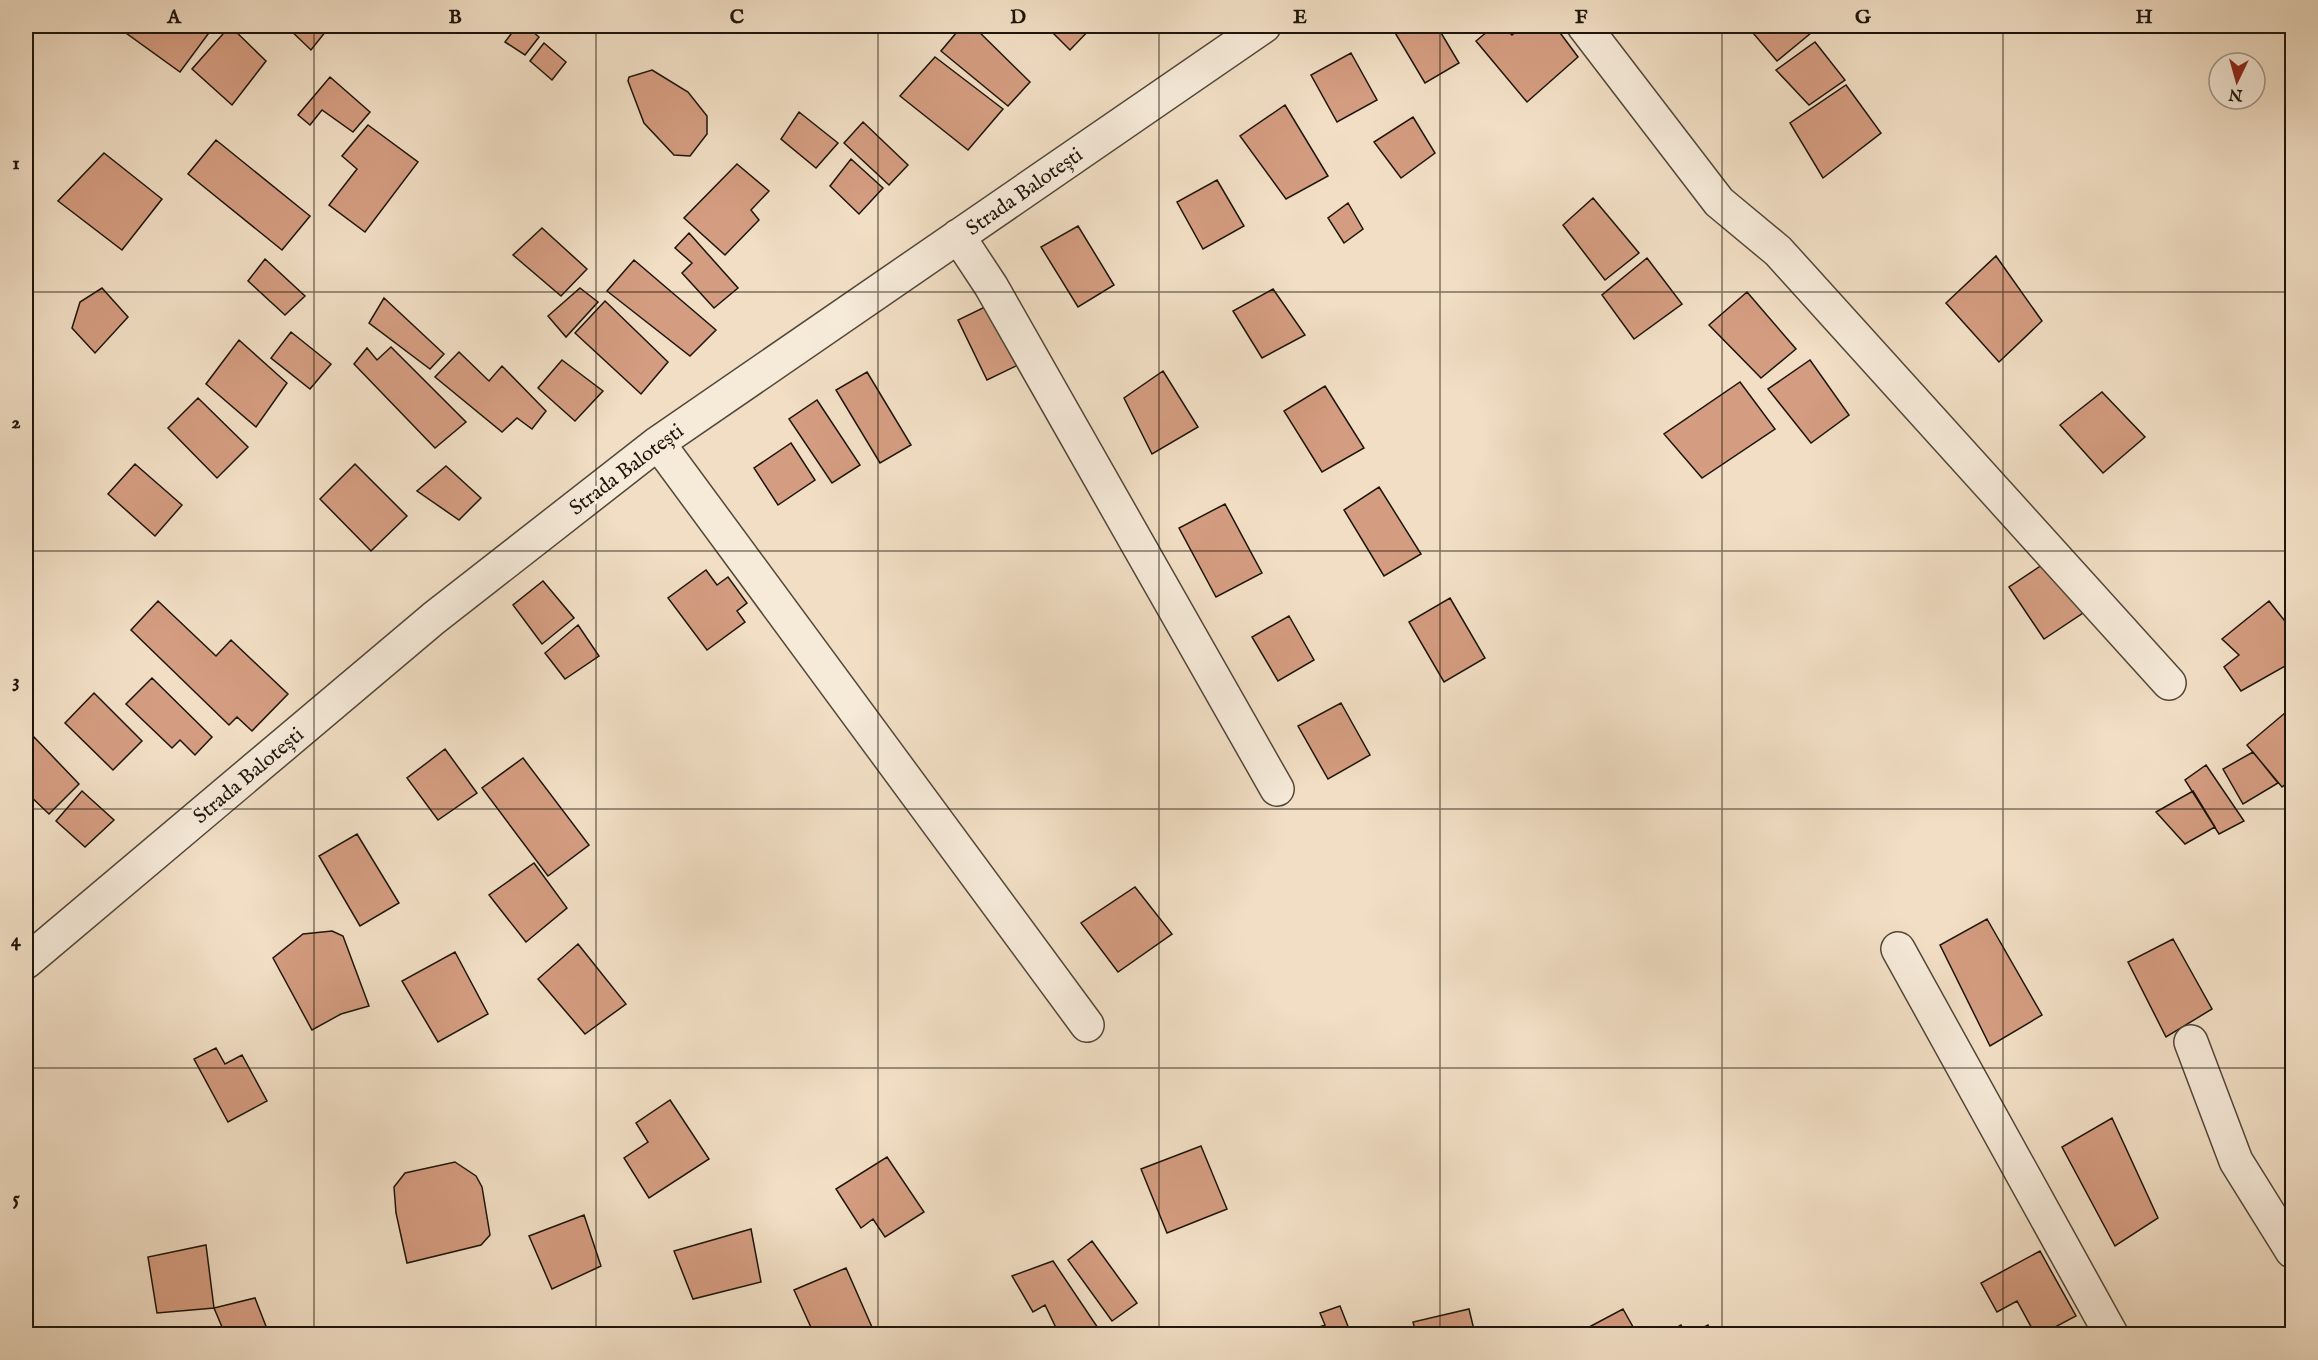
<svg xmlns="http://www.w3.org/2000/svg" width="2318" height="1360" viewBox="0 0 2318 1360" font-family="'IM FELL English',serif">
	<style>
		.building { fill: #d49c80; stroke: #1d150b; stroke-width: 1.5 }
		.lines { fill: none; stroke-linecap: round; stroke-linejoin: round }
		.minor-casing { stroke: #524739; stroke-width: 36 }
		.minor { stroke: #f6ead9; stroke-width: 33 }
		.grid { fill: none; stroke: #1d150b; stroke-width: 1.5; stroke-opacity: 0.55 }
		.labels { text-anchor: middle; stroke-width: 6; stroke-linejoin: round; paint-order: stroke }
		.street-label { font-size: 21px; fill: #1d150b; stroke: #f6ead9 }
		.neatline { fill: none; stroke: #1d150b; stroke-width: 2 }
		.grid-label { font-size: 20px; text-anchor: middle; font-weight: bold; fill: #1d150b }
	</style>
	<rect width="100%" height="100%" fill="#f1dec4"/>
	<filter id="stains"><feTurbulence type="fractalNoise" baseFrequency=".00333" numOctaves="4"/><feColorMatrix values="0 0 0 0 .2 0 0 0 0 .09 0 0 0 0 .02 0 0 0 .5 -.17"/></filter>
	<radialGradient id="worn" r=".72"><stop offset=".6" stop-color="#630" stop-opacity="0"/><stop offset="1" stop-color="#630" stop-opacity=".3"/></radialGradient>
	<!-- building -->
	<path class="building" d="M131,26h83l-34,46 -54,-39z
		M230,26l36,35 -34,44 -40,-36z
		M286,26h44l-19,24z
		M517,26h9l13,11 -14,18 -20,-13z
		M962,26h11l57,56 -22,24 -67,-55z
		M1046,26h47l-23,24z
		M1391,26h46l22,37 -34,20z
		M1494,26h9l9,9 11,-9h32l23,31 -51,45 -51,-61z
		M1747,26h57l7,7 -34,28z
		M1815,42l30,38 -36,25 -33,-35z
		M544,43l22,19 -14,18 -22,-19z
		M1351,53l26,47 -40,22 -26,-47z
		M935,57l68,52 -35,41 -68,-54z
		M652,70l36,22 19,24v18l-17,22 -16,-1 -30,-32 -16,-42 1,-4z
		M330,77l40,35 -17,20 -31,-22 -12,15 -12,-10z
		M1846,85l35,48 -58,45 -33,-55z
		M1285,105l43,71 -42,23 -46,-63z
		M799,112l39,31 -22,25 -35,-29z
		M1413,117l22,36 -34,25 -27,-36z
		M863,122l45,43 -19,20 -45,-42z
		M368,125l50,37 -53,70 -36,-27 28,-36 -15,-13z
		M216,140l94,76 -28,34 -94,-76z
		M104,153l58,46 -40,51 -64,-49z
		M851,159l32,29 -24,26 -29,-28z
		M737,164l32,27 -18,19 8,10 -34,35 -41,-37z
		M1217,180l27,46 -41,23 -26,-47z
		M1593,198l46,55 -34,27 -42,-55z
		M1348,203l15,26 -19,14 -16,-25z
		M1078,226l36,59 -36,22 -37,-60z
		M542,228l45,41 -26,27 -48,-41z
		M689,233l49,55 -24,20 -32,-35 10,-10 -17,-15z
		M1996,256l46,65 -43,41 -53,-59z
		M1647,258l35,46 -48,35 -32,-44z
		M265,259l40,37 -20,19 -37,-34z
		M634,260l82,70 -26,26 -83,-65z
		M102,288l26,29 -33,36 -23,-25 8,-26z
		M580,288l18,14 -32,35 -18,-21z
		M1273,289l32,46 -43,23 -29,-47z
		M1747,292l49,57 -35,29 -52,-53z
		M384,298l60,56 -14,15 -61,-46z
		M605,301l63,61 -27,32 -66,-61z
		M991,304l29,60 -33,16 -29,-60z
		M291,332l40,32 -21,25 -39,-31z
		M239,340l48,43 -31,44 -50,-43z
		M391,347l75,75 -31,26 -81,-84 13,-16 10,12z
		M459,352l30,29 13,-15 44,45 -14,18 -15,-11 -15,14 -67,-55z
		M562,360l41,31 -28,30 -37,-33z
		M1810,360l39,55 -38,28 -43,-54z
		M1163,371l35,56 -46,27 -28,-56z
		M867,372l44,73 -31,18 -44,-73z
		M1740,382l35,47 -73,49 -38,-44z
		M1325,386l39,62 -42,24 -38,-61z
		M2102,392l43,45 -42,36 -43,-48z
		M198,398l50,49 -31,31 -49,-50z
		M817,400l43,65 -28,18 -43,-64z
		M791,443l24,37 -37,25 -24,-37z
		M135,464l47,41 -27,31 -47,-42z
		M355,464l52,52 -36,35 -51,-52z
		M446,466l35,32 -22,22 -42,-29z
		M1379,487l42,67 -37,22 -40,-66z
		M1225,504l37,69 -46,24 -37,-69z
		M2048,561l35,52 -39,26 -35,-52z
		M706,570l11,15 11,-8 19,26 -10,8 8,11 -38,28 -39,-52z
		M543,581l31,37 -32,26 -29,-39z
		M1450,598l35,60 -41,24 -35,-60z
		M158,601l58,55 15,-16 57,54 -36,37 -15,-14 -8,8 -98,-95z
		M2269,601l23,29v32l-51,29 -17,-24 15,-12 -17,-16z
		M1289,616l25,44 -36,21 -26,-44z
		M578,625l21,31 -34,23 -20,-26z
		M152,678l60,59 -17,18 -15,-15 -8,8 -46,-44z
		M94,693l48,48 -29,29 -48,-47z
		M1341,703l29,52 -42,24 -30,-53z
		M2292,707v72l-10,8 -35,-42z
		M34,737l45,47 -30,30 -23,-22v-46z
		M445,749l32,44 -39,27 -31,-42z
		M2253,752l25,31 -35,21 -20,-35z
		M523,758l66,87 -41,31 -66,-88z
		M2206,765l38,56 -25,13 -34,-54z
		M82,791l32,29 -29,27 -29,-26z
		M2193,791l22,36 -30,17 -29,-32z
		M357,834l42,69 -39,23 -41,-70z
		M534,863l33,45 -41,34 -37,-47z
		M1135,887l37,47 -54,38 -37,-49z
		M1987,919l55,96 -52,31 -50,-101z
		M332,931l11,5 26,70 -28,8 -29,16 -39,-72 30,-24z
		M2173,939l39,70 -46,28 -38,-75z
		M578,944l48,60 -41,30 -47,-55z
		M455,952l33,62 -50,28 -36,-61z
		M216,1048l9,16 17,-9 25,46 -39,21 -34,-63z
		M670,1100l39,59 -60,39 -25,-40 24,-16 -12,-19z
		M2112,1118l46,100 -43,28 -53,-99z
		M1201,1146l26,63 -60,24 -26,-64z
		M887,1157l37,55 -39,25 -12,-18 -12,9 -25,-39z
		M455,1162l21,14 6,11 8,48 -9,10 -74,18 -11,-50 -2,-26 11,-14z
		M584,1215l17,51 -49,23 -23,-53z
		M751,1229l10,53 -68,17 -19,-48z
		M1092,1241l45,62 -25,18 -44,-61z
		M206,1245l8,63 -57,5 -9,-56z
		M2040,1251l36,65 -34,18h-7l-18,-33 -20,11 -16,-29z
		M1053,1261l49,73h-43l-14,-29 -12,7 -21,-36z
		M846,1268l29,66h-61l-20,-44z
		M255,1298l14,36h-44l-11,-26z
		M1340,1306l11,28h-51l25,-9 -5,-12z
		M1469,1309l6,25h-59l-3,-12z
		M1623,1309l14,25h-61z
		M1681,1325l5,9h-21z
		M1708,1325l5,9h-22z"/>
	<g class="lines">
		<defs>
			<path id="minor" d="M1584,26l135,176 59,49 391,432
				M958,236l33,50 286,503
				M658,443l429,582
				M1898,949l213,385
				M26,962l408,-344 224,-175 606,-417
				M2191,1042l45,119 56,90"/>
		</defs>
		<!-- minor casing -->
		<use href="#minor" class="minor-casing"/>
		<!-- minor -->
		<use href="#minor" class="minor"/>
	</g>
	<!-- grid -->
	<path class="grid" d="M314,26v1308M596,26v1308M878,26v1308M1159,26v1308M1440,26v1308M1722,26v1308M2003,26v1308M26,292h2266M26,551h2266M26,809h2266M26,1068h2266"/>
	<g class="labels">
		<!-- street labels -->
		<g class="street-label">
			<text transform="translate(1024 191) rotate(-35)" y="7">Strada Balotești</text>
			<text transform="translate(626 469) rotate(-37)" y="7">Strada Balotești</text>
			<text transform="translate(248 775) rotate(-40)" y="7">Strada Balotești</text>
		</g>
	</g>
	<!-- margin -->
	<rect width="2318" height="1360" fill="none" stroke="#f1dec4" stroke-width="66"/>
	<!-- north arrow -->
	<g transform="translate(2237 81) rotate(185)"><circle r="28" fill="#f6ead9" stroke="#9f9587" stroke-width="1.5"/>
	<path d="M0-4.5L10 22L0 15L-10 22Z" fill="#8f2418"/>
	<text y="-9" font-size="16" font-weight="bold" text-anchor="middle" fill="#1d150b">N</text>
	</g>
	<rect x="33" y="33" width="2252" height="1294" class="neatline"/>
	<g class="grid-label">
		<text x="174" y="23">A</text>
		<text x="455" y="23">B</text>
		<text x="737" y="23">C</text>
		<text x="1018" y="23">D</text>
		<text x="1300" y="23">E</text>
		<text x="1581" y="23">F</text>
		<text x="1863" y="23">G</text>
		<text x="2144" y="23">H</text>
		<text x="16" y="169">1</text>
		<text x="16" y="428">2</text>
		<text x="16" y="687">3</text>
		<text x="16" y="946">4</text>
		<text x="16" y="1204">5</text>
	</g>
	<rect width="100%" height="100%" filter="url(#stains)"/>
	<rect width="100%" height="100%" fill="url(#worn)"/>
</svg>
